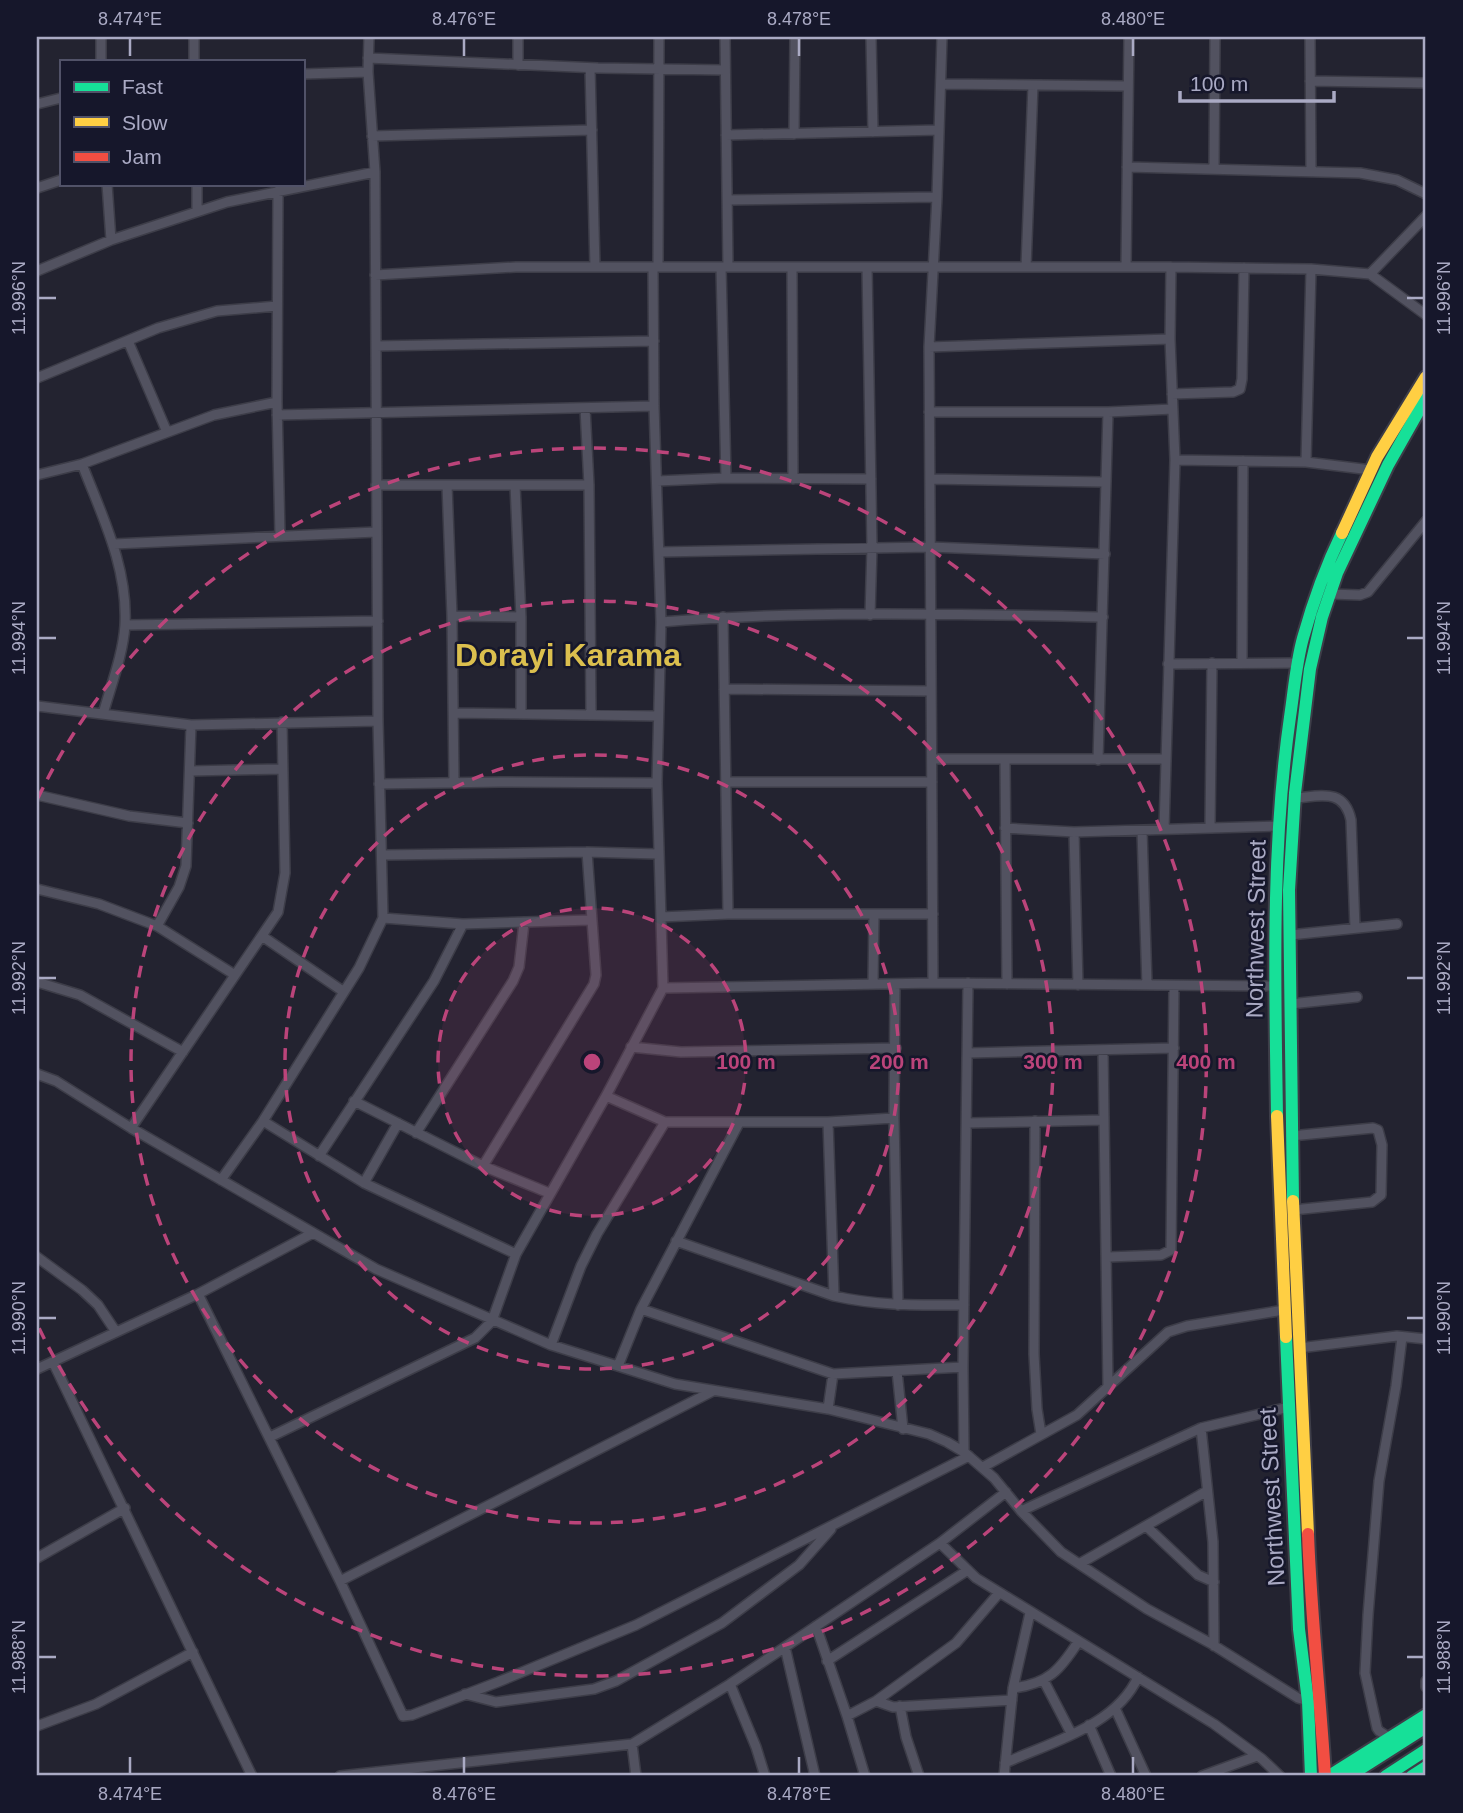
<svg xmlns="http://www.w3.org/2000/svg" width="1463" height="1813" viewBox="0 0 1463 1813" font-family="Helvetica,sans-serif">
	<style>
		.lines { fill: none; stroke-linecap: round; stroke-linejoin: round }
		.street-casing { stroke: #3d3d48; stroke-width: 12 }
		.fast-casing { stroke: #3d3d48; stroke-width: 16 }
		.slow-casing { stroke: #3d3d48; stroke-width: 16 }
		.jam-casing { stroke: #3d3d48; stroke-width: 16 }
		.street { stroke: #525260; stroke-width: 9 }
		.fast { stroke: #16e098; stroke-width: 12 }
		.slow { stroke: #ffcf43; stroke-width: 12 }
		.jam { stroke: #f24e42; stroke-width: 12 }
		.ticks { fill: none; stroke: #aaaac4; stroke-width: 2.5 }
		.ring { fill: none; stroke: #bb447a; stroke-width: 3.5; stroke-dasharray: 12 9 }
		.labels { text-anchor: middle; stroke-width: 5; stroke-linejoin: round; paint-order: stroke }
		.street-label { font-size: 24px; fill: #aaaac4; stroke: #16172b }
		.district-label { font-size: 32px; font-weight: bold; fill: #dbbf4e; stroke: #16172b }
		.centre { fill: #bb447a; stroke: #16172b; stroke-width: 3.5 }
		.ring-label { font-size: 21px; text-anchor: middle; font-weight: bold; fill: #bb447a; stroke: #16172b; stroke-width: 5; stroke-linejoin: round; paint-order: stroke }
		.neatline { fill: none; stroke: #aaaac4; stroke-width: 2.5 }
		.ticks-label { font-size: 18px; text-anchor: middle; fill: #aaaac4 }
	</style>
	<rect width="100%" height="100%" fill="#232330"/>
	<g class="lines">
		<defs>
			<path id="street" d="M194,37v24
				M518,37v28
				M725,37l3,230
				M871,37l2,95
				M1310,37l1,134
				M368,58l230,10 127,2
				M101,61v-24
				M590,68l5,199
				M303,74l65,-2
				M1310,81l116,2
				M941,84l187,2
				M37,104l24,-6
				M794,134l1,-97
				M726,135l213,-5
				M372,136l220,-6
				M1127,167l233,6 37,7 29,14
				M1214,169l1,-132
				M107,184l4,56
				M197,184v27
				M37,188l24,-8
				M278,191l-1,211 3,134
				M727,200l210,-3
				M658,267l1,-230
				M721,267l5,211
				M792,267l1,212
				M867,267l5,280 -2,68
				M1026,267l7,-182
				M1126,267l3,-230
				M37,271l74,-31 116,-38 148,-30
				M1370,274l56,-58
				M375,275l141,-8h655l140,2 59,5 56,41
				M128,341l39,91
				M376,346l278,-5
				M929,347l241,-8
				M37,378l121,-50 59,-17 60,-5
				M1172,394l61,-2 7,-3 2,-10 2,-111
				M585,408l4,77 2,228
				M929,412h179l65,-3
				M277,415l377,-9
				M1175,460l131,2 65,8
				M1306,462l5,-193
				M82,464c20,52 46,103 43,161 -2,30 -14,60 -22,89
				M37,475l45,-11 132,-49 63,-13
				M930,479l175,3
				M657,481l69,-3 145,1
				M376,485h213
				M447,485l5,131 2,167
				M515,485l6,132v97
				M114,544l262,-12
				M659,552l271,-5 175,7
				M1330,594l30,1 8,-3 58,-71
				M452,616l69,1
				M723,617l5,297
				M661,622c147,-12 295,-8 442,-5
				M125,625l253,-4
				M1242,662l1,-201
				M1168,664l129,-1
				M724,689l207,2
				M37,706l154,19 187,-4
				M454,713l204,3
				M932,759h234
				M1098,760l10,-348
				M1005,761l2,223
				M190,771l93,-2
				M726,782h206
				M379,784l121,-2 157,1
				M37,795l92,21 59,7
				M1295,798c26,-2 49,-10 56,22l4,108
				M1210,827l2,-164
				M1005,828l69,4 204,-6
				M1164,829l11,-369 -5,-121 1,-72
				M1142,831l5,154
				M1074,832l4,153
				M383,855l204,-3 71,2
				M37,889l62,15 58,22 78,49
				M661,917l67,-3h205
				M383,918l80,6 128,-4
				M157,926l22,-39 7,-21 5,-141
				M1290,935l107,-11
				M262,936l82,56
				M37,982l43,13 103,57
				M933,983l-4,-636 8,-150 5,-160
				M873,984l1,-70
				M895,984l-1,134 4,187
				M663,988l270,-5 342,3
				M1290,1004l67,-7
				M631,1047l50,5 215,-4
				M1103,1050l5,337
				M968,1053l206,-5
				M37,1074l19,7 75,47 245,141 175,76 124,39 153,25 101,25 18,8 17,10 30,26 27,33 40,41 86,57 63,34 88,55 10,3
				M606,1096l59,26h163l66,-4
				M354,1101l129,65 66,27
				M263,1121l101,62 152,71
				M1035,1121l-1,233 3,55 4,25
				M828,1122l6,174
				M967,1123l137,-3
				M131,1128l147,-216 7,-39 -3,-151
				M416,1133l97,-152 6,-14 5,-44
				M1291,1136l82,-8 5,2 4,15 -1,50 -9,7 -79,8
				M319,1156l115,-175 29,-57
				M483,1166l111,-182 2,-9 -9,-123
				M221,1180l42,-59 96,-153 24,-50 -5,-197 -3,-549 -7,-100 1,-35
				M364,1183l34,-60
				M676,1241l158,55c44,10 86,9 130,9
				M37,1257l45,33 16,15 18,27
				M1108,1257l53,-2 10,-5 3,-264
				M198,1294l142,287 63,135 9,-1 86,-33 138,-57 333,-169
				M641,1309l192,65 130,-7
				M551,1345l30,-79 16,-32 68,-112
				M1299,1348l98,-12 29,3
				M53,1362l199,414
				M618,1366l23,-57 98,-186
				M37,1369l161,-75 115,-61
				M897,1371l6,58
				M828,1409l5,-35
				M1201,1428l12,114 1,104
				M270,1437l205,-99 17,-17 24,-67 90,-158 57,-108 -6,-205 4,-161 -7,-216 -1,-139
				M964,1452l-1,-85 5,-384
				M983,1467l94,-52 91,-83 19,-6 97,-16
				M1021,1511l180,-83 88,-21
				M1146,1526l52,49 16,7
				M940,1543l36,35 238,146 48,35 18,17
				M37,1558l88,-50
				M1079,1564l128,-73
				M340,1581l373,-190
				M816,1626l31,90 18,60
				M785,1647l30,129
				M827,1661l141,-91
				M1044,1681l27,52
				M1426,1681v6
				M730,1684l26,63 9,29
				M1013,1688c35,-4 47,-18 65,-46
				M465,1694l31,8 98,-13 22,-8 106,-58 77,-58 32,-36
				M876,1701l17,6 119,-7
				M900,1706l6,31 13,39
				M1115,1708l31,68
				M847,1716l29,-15 80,-58 43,-50
				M1089,1725l22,51
				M37,1726l59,-22 97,-52
				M1390,1738l-11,-7 -2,-3 -12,-55 3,-58 11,-134 17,-95 6,-49
				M632,1744l4,32
				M1005,1763c46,-21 111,-37 133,-86
				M340,1776l292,-32 98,-60 210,-141 66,-51
				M1004,1776l9,-88 17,-75
				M1202,1776l55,-20"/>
			<path id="fast" d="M1277,1116c-2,-133 -6,-267 13,-399 4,-26 6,-54 13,-79 10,-36 23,-72 39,-105
				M1293,1201l-4,-311 6,-97 15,-124 12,-52 15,-44 51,-108 38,-67
				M1286,1337l13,292 9,72 3,75
				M1329,1776l97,-61
				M1349,1776l77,-49
				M1386,1776l40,-26
				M1412,1776l14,-9"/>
			<path id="slow" d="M1342,533l35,-76 49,-80
				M1277,1116l9,221
				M1293,1201l15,333"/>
			<path id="jam" d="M1308,1534c3,81 12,161 17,242"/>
		</defs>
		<!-- street casing -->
		<use href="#street" class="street-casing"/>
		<!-- fast casing -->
		<use href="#fast" class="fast-casing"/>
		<!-- slow casing -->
		<use href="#slow" class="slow-casing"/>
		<!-- jam casing -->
		<use href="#jam" class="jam-casing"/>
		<!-- street -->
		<use href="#street" class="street"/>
		<!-- fast -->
		<use href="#fast" class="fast"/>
		<!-- slow -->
		<use href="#slow" class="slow"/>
		<!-- jam -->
		<use href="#jam" class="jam"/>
	</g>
	<!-- ticks -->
	<path class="ticks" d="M130,38v18M464,38v18M799,38v18M1133,38v18M38,298h18M1407,298h17M38,638h18M1407,638h17M38,978h18M1407,978h17M38,1318h18M1407,1318h17M38,1657h18M1407,1657h17M130,1757v17M464,1757v17M799,1757v17M1133,1757v17"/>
	<!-- distance rings -->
	<circle cx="592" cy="1062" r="154" fill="#bb447a" fill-opacity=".12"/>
	<g class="ring">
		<circle cx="592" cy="1062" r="154"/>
		<circle cx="592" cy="1062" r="307"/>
		<circle cx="592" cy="1062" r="461"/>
		<path d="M38 798A614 614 0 1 1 38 1326"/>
	</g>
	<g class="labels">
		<!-- street labels -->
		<g class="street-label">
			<text transform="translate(1256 929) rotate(-89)" y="8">Northwest Street</text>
			<text transform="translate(1272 1497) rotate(-93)" y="8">Northwest Street</text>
		</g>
		<!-- district labels -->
		<g class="district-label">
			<text x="568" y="666">Dorayi Karama</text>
		</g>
	</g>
	<circle cx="592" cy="1062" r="10" class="centre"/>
	<g class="ring-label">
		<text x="746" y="1069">100 m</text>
		<text x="899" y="1069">200 m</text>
		<text x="1053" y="1069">300 m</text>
		<text x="1206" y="1069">400 m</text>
	</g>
	<!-- border -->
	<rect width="1463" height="1813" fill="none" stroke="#16172b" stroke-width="77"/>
	<!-- legend -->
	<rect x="60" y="60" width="245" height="126" fill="#16172b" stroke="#515268" stroke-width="2"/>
	<rect x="74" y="82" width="35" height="10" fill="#16e098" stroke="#515268" stroke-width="2"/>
	<text x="122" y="94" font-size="21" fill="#aaaac4">Fast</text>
	<rect x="74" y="117" width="35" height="10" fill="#ffcf43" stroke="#515268" stroke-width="2"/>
	<text x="122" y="130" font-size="21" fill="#aaaac4">Slow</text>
	<rect x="74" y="152" width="35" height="10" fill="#f24e42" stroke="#515268" stroke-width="2"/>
	<text x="122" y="164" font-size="21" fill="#aaaac4">Jam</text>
	<!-- scale -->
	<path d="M1180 91v10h154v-10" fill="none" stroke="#aaaac4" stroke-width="3.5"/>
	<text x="1190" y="91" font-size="21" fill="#aaaac4" stroke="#16172b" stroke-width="5" paint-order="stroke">100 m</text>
	<rect x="38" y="38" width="1386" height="1736" class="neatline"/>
	<g class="ticks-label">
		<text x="130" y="25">8.474°E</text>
		<text x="464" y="25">8.476°E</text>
		<text x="799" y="25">8.478°E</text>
		<text x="1133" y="25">8.480°E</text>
		<text transform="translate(19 298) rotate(-90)" y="6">11.996°N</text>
		<text transform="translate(1444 298) rotate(-90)" y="6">11.996°N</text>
		<text transform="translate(19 638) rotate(-90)" y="6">11.994°N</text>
		<text transform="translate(1444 638) rotate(-90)" y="6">11.994°N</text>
		<text transform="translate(19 978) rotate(-90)" y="6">11.992°N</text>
		<text transform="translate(1444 978) rotate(-90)" y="6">11.992°N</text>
		<text transform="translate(19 1318) rotate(-90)" y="6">11.990°N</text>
		<text transform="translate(1444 1318) rotate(-90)" y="6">11.990°N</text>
		<text transform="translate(19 1657) rotate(-90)" y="6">11.988°N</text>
		<text transform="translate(1444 1657) rotate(-90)" y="6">11.988°N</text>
		<text x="130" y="1800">8.474°E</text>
		<text x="464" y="1800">8.476°E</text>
		<text x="799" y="1800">8.478°E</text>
		<text x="1133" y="1800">8.480°E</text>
	</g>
</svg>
